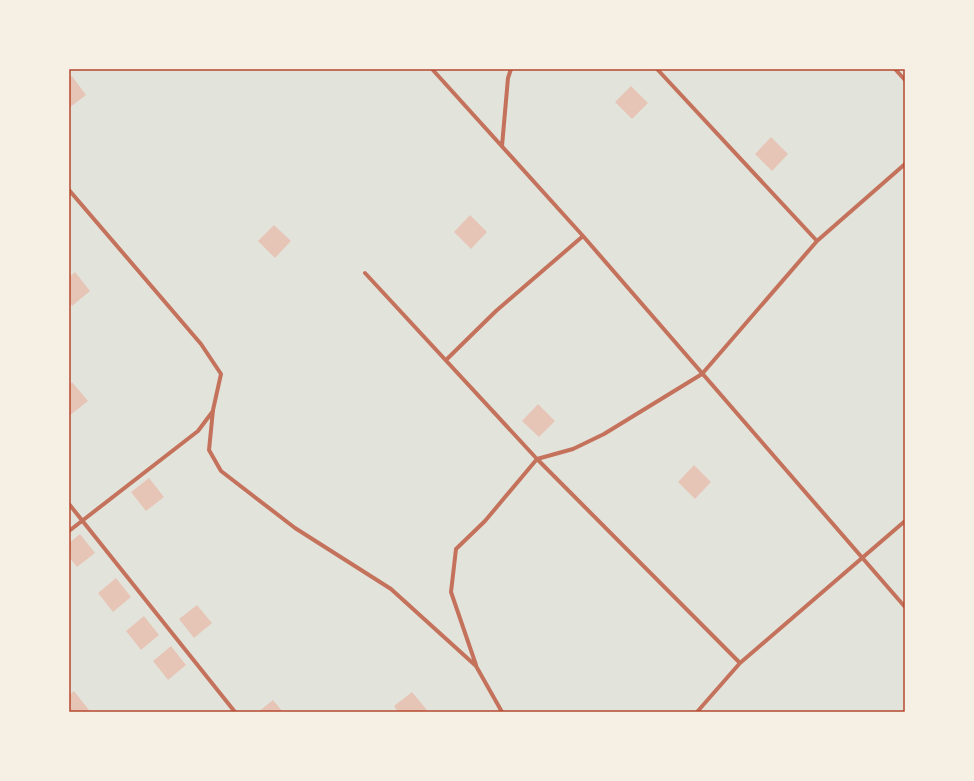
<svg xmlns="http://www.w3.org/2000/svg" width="974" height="781" viewBox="0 0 974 781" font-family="Lato,sans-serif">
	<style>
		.green { fill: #e2e4dc }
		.building { fill: #e6c5b7 }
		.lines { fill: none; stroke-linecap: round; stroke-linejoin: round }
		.minor { stroke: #c5725c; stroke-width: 4 }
		.neatline { fill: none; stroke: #b5482f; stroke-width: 1.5 }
	</style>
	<rect width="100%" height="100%" fill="#f6efe4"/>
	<!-- green -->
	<path class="green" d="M69,69h836v643h-836z"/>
	<!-- building -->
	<path class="building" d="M72,76l14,19 -17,13v-30z
		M631,86l17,17 -16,16 -17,-17z
		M771,137l17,17 -16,17 -17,-17z
		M470,215l17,17 -16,17 -17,-17z
		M274,225l17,16 -16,17 -17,-17z
		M75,272l15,19 -18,15 -3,-4v-25z
		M72,382l16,19 -19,15v-31z
		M538,404l17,17 -16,16 -17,-16z
		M694,465l17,17 -16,17 -17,-17z
		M149,478l15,19 -18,14 -15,-19z
		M80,534l15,19 -18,14 -8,-10v-14z
		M116,578l15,19 -18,15 -15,-19z
		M197,605l15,18 -18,15 -15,-19z
		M144,616l15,19 -18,15 -15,-19z
		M171,646l15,19 -18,15 -15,-19z
		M74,691l15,19 -3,2h-17v-17z
		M412,692l15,18 -2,2h-27l-4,-6z
		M273,700l10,12h-25z"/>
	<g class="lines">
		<!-- minor -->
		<path class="minor" d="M432,69l151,167 322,371
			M657,69l160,172 88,-77
			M895,69l10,11
			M502,146l6,-68 3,-9
			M69,190l132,154 20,30 -8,36 -4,40 12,21 74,57 96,61 85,77 26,46
			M365,273l172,186 203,204
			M446,360l50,-49 87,-75
			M69,504l166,208
			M69,531l129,-100 15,-20
			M476,665l-25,-73 5,-43 29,-28 52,-62 36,-10 31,-15 98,-60 115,-133
			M697,712l43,-49 165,-142"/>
	</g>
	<!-- border -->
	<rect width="974" height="781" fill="none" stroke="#f6efe4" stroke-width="140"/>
	<rect x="70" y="70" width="834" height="641" class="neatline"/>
</svg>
